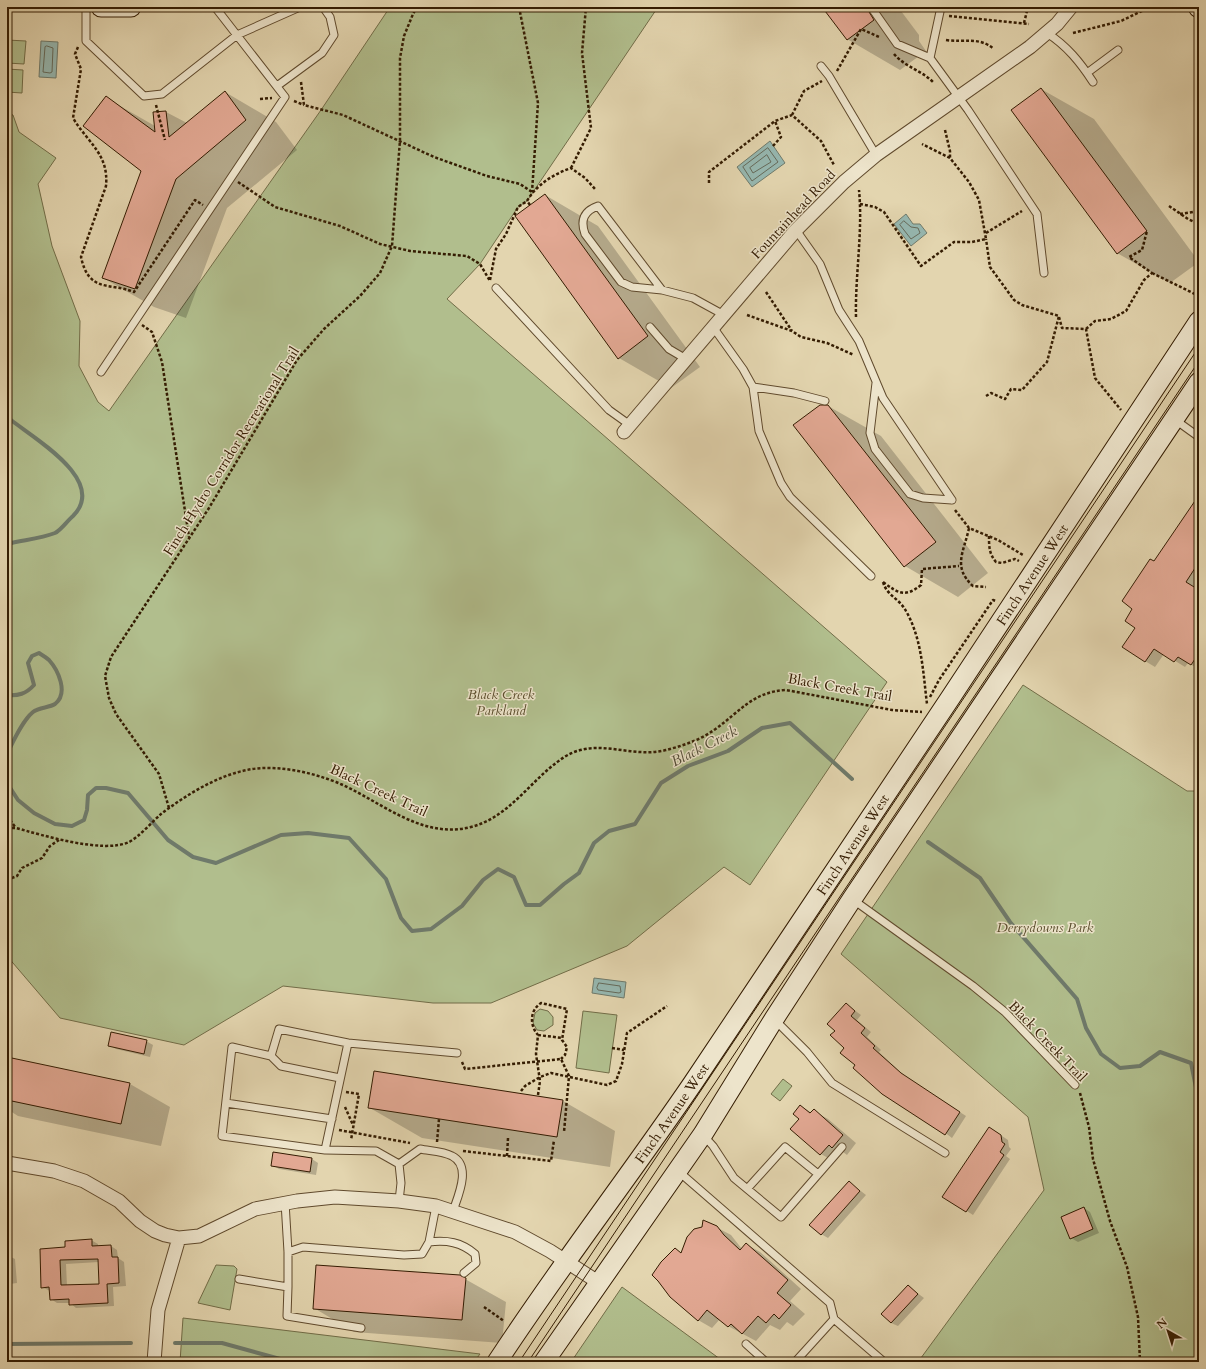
<svg xmlns="http://www.w3.org/2000/svg" width="1206" height="1369" viewBox="0 0 1206 1369" font-family="Cardo,serif">
	<style>
		.green { fill: #b1be8d; stroke: #726d48 }
		.water { fill: #96b8b1; stroke: #6f7a6b }
		.shadow { fill: #0003; fill-rule: evenodd }
		.lines { fill: none; stroke-linecap: round; stroke-linejoin: round }
		.shore { stroke: #656a5a; stroke-width: 1 }
		.stream { stroke: #6f7a6b; stroke-width: 4 }
		.building { fill: #e2a893; stroke: #341c02; fill-rule: evenodd }
		.lane-casing { stroke: #604a2d; stroke-width: 9 }
		.street-casing { stroke: #604a2d; stroke-width: 15 }
		.secondary-casing { stroke: #341c02; stroke-width: 21 }
		.path { stroke: #341c02; stroke-width: 2.5; stroke-dasharray: 3 2; stroke-linecap: butt }
		.lane { stroke: #ede4cb; stroke-width: 7 }
		.street { stroke: #ede4cb; stroke-width: 13 }
		.secondary { stroke: #ede4cb; stroke-width: 19 }
		.tram { stroke: #341c02; stroke-width: 1 }
		.labels { text-anchor: middle; stroke-width: 3; stroke-linejoin: round; paint-order: stroke }
		.street-label { font-size: 14px; fill: #341c02; stroke: #ede4cb }
		.park-label { font-size: 14px; font-style: italic; fill: #5a4d2c; stroke: #ede4cb }
		.water-label { font-size: 15px; font-style: italic; fill: #514b37; stroke: #ede4cb }
	</style>
	<rect width="100%" height="100%" fill="#e3d5af"/>
	<filter id="stains"><feTurbulence type="fractalNoise" baseFrequency=".005" numOctaves="4"/><feColorMatrix values="0 0 0 0 .2 0 0 0 0 .09 0 0 0 0 .02 0 0 0 .5 -.17"/></filter>
	<radialGradient id="worn" r=".72"><stop offset=".6" stop-color="#630" stop-opacity="0"/><stop offset="1" stop-color="#630" stop-opacity=".3"/></radialGradient>
	<!-- green -->
	<path class="green" d="M390,7h268l-131,194 -9,6 -38,57 -33,35 440,383 -137,203 -26,-18 -97,79 -136,57h-58l-150,-17 -99,59 -124,-27 -53,-62v-843l6,2 6,17 37,26 -18,26 14,62 28,75 -1,45 19,36 11,9 212,-301z
		M7,40l19,1 -2,23 -17,-1z
		M7,69l16,1 -1,23 -15,-1z
		M1023,685l164,106h12v571h-281l126,-172 -16,-73 -187,-163z
		M540,1009l8,2 5,6v8l-9,6 -7,-1 -4,-7 2,-10z
		M583,1011l34,4 -8,58 -33,-5z
		M783,1079l9,7 -12,15 -9,-7z
		M216,1265l18,1 3,3 -7,41 -32,-7z
		M622,1287l102,75h-153z
		M183,1318l297,36 -6,8h-294z"/>
	<!-- water -->
	<path class="water" d="M41,41l17,1 -2,36 -17,-1z
		M770,141l15,22 -33,24 -15,-20z
		M906,214l7,10h7l7,9 -16,13 -17,-22z
		M594,978l32,4 -2,16 -32,-5z"/>
	<!-- shadow -->
	<path class="shadow" d="M823,7h75l21,28v6l7,10 -26,19 -53,-31z
		M1041,89l53,30 105,143 -29,21 -53,-30z
		M225,92l51,30 21,28 -70,58 -41,110 -32,-11 -51,-29 39,-107 -36,-73 49,28 11,-14 21,11z
		M545,195l53,31 102,141 -29,21 -52,-30z
		M828,406l53,30 107,137 -30,24 -53,-31 -110,-140z
		M1199,497v86l-3,5 3,2v79l-11,-6 -3,4 -21,-13 -9,13 -10,-6 -9,-33 -2,-19 20,-46z
		M846,1004l15,11 -4,5 14,12 -4,5 14,13 -2,2 28,26 59,38 -14,22 -96,-73 -20,-34z
		M146,1041l7,4 -3,12 -34,-8 -7,-4z
		M7,1058l123,26 40,23 -9,39 -143,-30 -11,-7z
		M563,1101l52,30 -5,36 -188,-29 -52,-30z
		M801,1106l11,7 2,-2 14,8 28,24 -9,12 -4,-3 -8,10 -14,-8z
		M996,1132l12,8 1,7 2,2 -5,7 4,3 -37,56 -29,-19z
		M312,1159l6,4 -2,12 -37,-6 -7,-4z
		M849,1182l17,13 -38,43 -7,-4z
		M1084,1208l6,4 9,21 -21,9 -7,-4z
		M716,1227l15,8 11,14 4,-5 14,8 41,37 -11,12 15,13 -12,12 -6,-4 -7,8 -10,-5 -14,16 -28,-15 -8,-7 -8,9 -14,-8 -23,-70 7,3z
		M91,1240l7,4v3l13,-1 6,4 1,8 6,4 2,24 -13,1 1,19 -38,2 -6,-5h-13l-6,-4 -1,-8 -8,-4 24,-39zM99,1262l1,22 -33,2 -1,-22z
		M7,1255l8,4 2,24 -7,1 1,19h-4z
		M465,1279l41,23 -4,41 -148,-11 -40,-24z
		M908,1286l16,12 -26,28 -7,-3z"/>
	<g class="lines">
		<!-- shore -->
		<path class="shore" d="M47,46l6,2 -1,24 -2,1 -7,-1 2,-25z
			M768,148l10,14 -26,19 -9,-14z
			M767,155l4,7 -18,11 -3,-5z
			M904,221l7,6 7,1 2,5 -9,6 -11,-14z
			M599,983l21,3 1,6 -2,1 -21,-3 -1,-2z"/>
		<!-- stream -->
		<path class="stream" d="M7,415l4,5c24,19 97,61 62,96 -6,5 -12,14 -18,17 -15,6 -33,7 -48,11
			M7,695c11,1 19,-1 27,-10l-6,-22 4,-7 7,-3c3,2 7,4 10,7 9,10 20,33 6,44 -6,4 -16,3 -22,8 -11,9 -20,30 -26,42
			M7,783l11,17 16,13 21,11 17,2 12,-6 3,-10 1,-15 8,-7h10l22,5 40,47 25,17 23,6 65,-28 27,-2 41,5 37,41 15,39 11,13 19,-2 31,-23 21,-26 15,-11 16,8 12,28h14l24,-21 15,-11 15,-30 15,-12 26,-7 26,-41 27,-17 40,-15 34,-23 28,-5 62,56
			M928,842l52,36 30,44 67,77 9,29 15,26 19,14 20,-2 20,-14 31,11 8,39
			M175,1343h47l69,19
			M7,1344l124,-1"/>
	</g>
	<!-- building -->
	<path class="building" d="M822,7h44l8,13 -27,20z
		M1041,88l106,143 -30,23 -106,-144z
		M225,91l21,29 -70,59 -41,110 -33,-11 39,-107 -58,-45 23,-30 49,36 -2,-20 13,-1 3,26z
		M545,194l103,142 -30,23 -103,-143z
		M820,405h8l108,137 -32,25 -111,-142z
		M1199,495v67l-13,20 13,8v63l-8,12 -13,-8 -4,5 -20,-13 -9,13 -23,-15 13,-19 -10,-7 7,-12 -10,-8 28,-42 4,2z
		M846,1003l9,8 -4,5 14,12 -4,5 14,13 -2,2 28,25 59,39 -15,23 -63,-41 -29,-26 2,-3 -15,-12 4,-5 -14,-13 5,-4 -8,-7z
		M111,1032l36,8 -3,14 -36,-8z
		M7,1057l123,26 -9,41 -114,-24z
		M374,1071l189,29 -6,37 -189,-29z
		M800,1105l10,8 4,-4 29,26 -11,13 -3,-3 -9,10 -30,-26 9,-10 -6,-5z
		M989,1127l12,8 1,7 3,2 -5,8 4,3 -38,57 -24,-15z
		M273,1152l39,6 -2,14 -39,-6z
		M849,1181l11,10 -39,44 -12,-10z
		M1084,1207l9,22 -23,10 -9,-22z
		M703,1220l14,6 7,9 16,15 6,-7 42,37 -11,13 14,12 -12,14 -5,-5 -8,9 -8,-7 -16,18 -11,-10 -3,3 -21,-17 -9,11 -28,-24 -12,-16 -6,-6 9,-13 14,-14 6,5 6,-16 7,-8 8,-2z
		M92,1239v7l19,-1 1,12h6l1,26 -12,1 1,19 -39,2v-6l-19,1 -1,-13 -8,1 -1,-39 25,-2v-6zM98,1259l1,25 -38,1 -1,-25z
		M316,1265l144,10 6,3 -4,42 -149,-11z
		M908,1285l10,9 -27,29 -10,-9z"/>
	<g class="lines">
		<defs>
			<path id="lane" d="M86,7v34l58,55 18,-2 75,-59 63,-28
				M871,7l26,37 33,14
				M941,7l-11,51 38,52 69,104 7,59
				M1047,33c20,13 33,29 46,49
				M821,66l8,10 47,79
				M1087,73l31,-23
				M277,86l45,-33 12,-18 -4,-18 -7,-10
				M796,230l24,34 19,46 20,31 24,57 69,102
				M496,288l113,122 21,15
				M662,290l-30,-3 -11,-5 -36,-48c-5,-14 -1,-23 13,-28l64,84 31,8 31,17
				M650,327l19,22 17,10
				M713,327l30,42 10,18 6,44 22,52 9,14 81,79
				M101,372l184,-275 -70,-90
				M876,383l-6,50 5,16 35,45 13,4 29,2
				M753,387l41,6 31,8
				M1174,419l25,18
				M852,899l121,87 32,26 70,73
				M774,1019l33,33 25,31 113,70
				M348,1043l109,10
				M271,1056l8,-27 69,14 -23,107
				M340,1078l-59,-12 -10,-10 -39,-9 -10,89 103,14 51,1 23,13 2,19 -2,18
				M226,1103l106,16
				M703,1135l10,11 21,32 47,39 61,-70
				M399,1164l21,-15c10,2 23,2 32,7 20,10 6,40 1,55
				M678,1171l152,132 4,16 50,43
				M747,1189l38,-42 33,27
				M429,1242l7,-36
				M288,1252l15,-5 101,8 18,-1 7,-12c18,-2 32,0 46,12l1,9 -12,10
				M239,1279l49,8v-35l-3,-50
				M288,1287l-1,29 74,12
				M746,1344l20,18
				M795,1362l39,-43"/>
			<path id="street" d="M624,432l172,-202 48,-48 32,-27 154,-108 27,-23 14,-17
				M7,1163l47,8 30,10 35,20 21,20 15,10 10,4 14,3 20,-2 56,-27 42,-8 38,-4 64,4 37,5 79,26 35,19 48,31
				M154,1362l4,-52 21,-72"/>
			<g id="secondary">
				<path d="M101,7h30"/>
				<path d="M1198,7l1,1"/>
				<path id="s1" d="M497,1362c62,-95 132,-185 196,-279 170,-253 339,-507 506,-762"/>
				<path d="M544,1362l159,-228 71,-115 78,-120 347,-517"/>
			</g>
		</defs>
		<!-- lane casing -->
		<use href="#lane" class="lane-casing"/>
		<!-- street casing -->
		<use href="#street" class="street-casing"/>
		<!-- secondary casing -->
		<use href="#secondary" class="secondary-casing"/>
		<!-- path -->
		<path class="path" d="M519,7l19,96 -6,89
			M949,16l80,8
			M1024,23l4,-16
			M1073,33l48,-12 29,-14
			M946,40c19,3 32,-4 48,9
			M78,47l-3,7 6,15 -8,49c15,25 36,36 33,68l-25,71c8,36 27,25 53,35l61,-92 8,5
			M894,54c11,13 27,16 39,28
			M837,71l24,-42 18,8
			M301,82l3,23 39,10 91,42 53,19 33,8 12,8
			M260,99l12,-1
			M294,101l10,4
			M156,105l9,35
			M792,115l12,-24 18,-10
			M945,130l5,21v7
			M773,146l8,-9 -6,-16
			M571,168l20,-40 -9,-75 4,-46
			M238,182l37,25 65,19 40,18 30,7 57,5 13,8 10,17
			M709,183v-11l66,-51 17,-6 29,26 13,24
			M860,204l15,3 9,5 37,54 33,-24h18l14,-3 -7,-39 -10,-18 -19,-24 -28,-14
			M530,205l-3,-4c10,-17 27,-27 44,-33l14,10 10,11
			M1169,206l19,13 11,5
			M1180,214l19,-3
			M986,233l36,-22
			M1152,273l45,22
			M490,280l6,-31 10,-15 12,-27 9,-6
			M766,292l26,39
			M747,315l45,16 9,6 26,6 27,12
			M856,317c-1,-42 7,-85 3,-127
			M1059,317l3,11 24,1 9,49 26,32
			M142,325l10,7 10,30 27,175
			M1086,329l9,-8 16,-2 15,-8 18,-31 8,-7 -23,-16 13,-7 5,-19
			M986,396l5,-3 14,6 6,-10 11,1 25,-28 12,-46 -37,-11 -8,-5 -24,-33 -4,-28
			M955,510l14,18 29,12 25,15
			M969,528c-5,24 -17,39 4,58l13,1
			M989,536c0,10 0,18 7,26l6,1 13,-4 4,2
			M883,582c4,14 16,16 23,29 16,28 17,61 21,93
			M883,582c15,11 22,16 38,3l1,-16 37,-3
			M930,697l9,-17 54,-80 3,1
			M169,808l-10,-34 -43,-60 -7,-16 -4,-22 6,-19 98,-149 88,-148 27,-31 36,-33 20,-23 12,-27 8,-106v-82l4,-22 9,-22 4,-7
			M7,816l9,12
			M7,828h9c26,7 87,26 113,14 10,-5 23,-20 32,-28 29,-22 68,-46 105,-46 25,0 46,5 70,14 44,18 84,58 135,45 40,-10 62,-51 95,-71 32,-19 66,3 100,-6 16,-4 34,-10 48,-20 26,-18 38,-38 72,-40l106,20 30,2
			M7,880l10,-4 5,-8 20,-10 8,-12 9,-6
			M538,1035l24,3
			M612,1048l12,2
			M462,1062l3,7 96,-10 8,17 -5,56
			M521,1091l4,-5 15,-9 11,-4 56,12 9,-4 6,-17 5,-31 40,-27
			M346,1092l13,2 -8,46
			M1080,1093l9,34 4,32 17,62 17,46 11,50 2,45
			M538,1095l2,-14 -4,-27 2,-19c-8,-9 -9,-24 3,-32l26,6 -5,31 5,7 -2,8 -4,4
			M345,1107l8,18
			M339,1130l71,13
			M437,1142l2,-23
			M463,1151l88,10 3,-21
			M507,1156l1,-18
			M484,1307l20,14"/>
		<!-- lane -->
		<use href="#lane" class="lane"/>
		<!-- street -->
		<use href="#street" class="street"/>
		<!-- secondary -->
		<use href="#secondary" class="secondary"/>
		<!-- tram -->
		<path class="tram" d="M519,1362l680,-1015
			M528,1362l671,-1001"/>
	</g>
	<g class="labels">
		<!-- street labels -->
		<g class="street-label">
			<text transform="translate(793 214) rotate(-47)" y="5">Fountainhead Road</text>
			<text transform="translate(231 451) rotate(-58)" y="5">Finch Hydro Corridor Recreational Trail</text>
			<text dy="5" stroke="none"><textPath href="#s1" startOffset="952">Finch Avenue West</textPath></text>
			<text transform="translate(840 687) rotate(10)" y="5">Black Creek Trail</text>
			<text transform="translate(379 790) rotate(25)" y="5">Black Creek Trail</text>
			<text dy="5" stroke="none"><textPath href="#s1" startOffset="628">Finch Avenue West</textPath></text>
			<text transform="translate(1048 1041) rotate(46)" y="5">Black Creek Trail</text>
			<text dy="5" stroke="none"><textPath href="#s1" startOffset="304">Finch Avenue West</textPath></text>
		</g>
		<!-- park labels -->
		<g class="park-label">
			<text x="501" y="699">Black Creek<tspan x="501" dy="16">Parkland</tspan></text>
			<text x="1045" y="932">Derrydowns Park</text>
		</g>
		<!-- water labels -->
		<g class="water-label">
			<text transform="translate(704 746) rotate(-27)" y="5">Black Creek</text>
		</g>
	</g>
	<!-- margin -->
	<rect width="1206" height="1369" fill="none" stroke="#e3d5af" stroke-width="24"/>
	<rect x="8" y="8" width="1190" height="1353" fill="none" stroke="#341c02" stroke-width="2"/>
	<rect x="12" y="12" width="1182" height="1345" fill="none" stroke="#341c02"/>
	<!-- north arrow -->
	<g transform="translate(1168 1331) rotate(321)" stroke="#ede4cb" stroke-width="3" paint-order="stroke">
	<path d="M0-3L7 15L0 10L-7 15Z" fill="#341c02"/>
	<text y="-6" font-size="11" font-weight="bold" text-anchor="middle" fill="#341c02">N</text>
	</g>
	<rect width="100%" height="100%" filter="url(#stains)"/>
	<rect width="100%" height="100%" fill="url(#worn)"/>
</svg>
